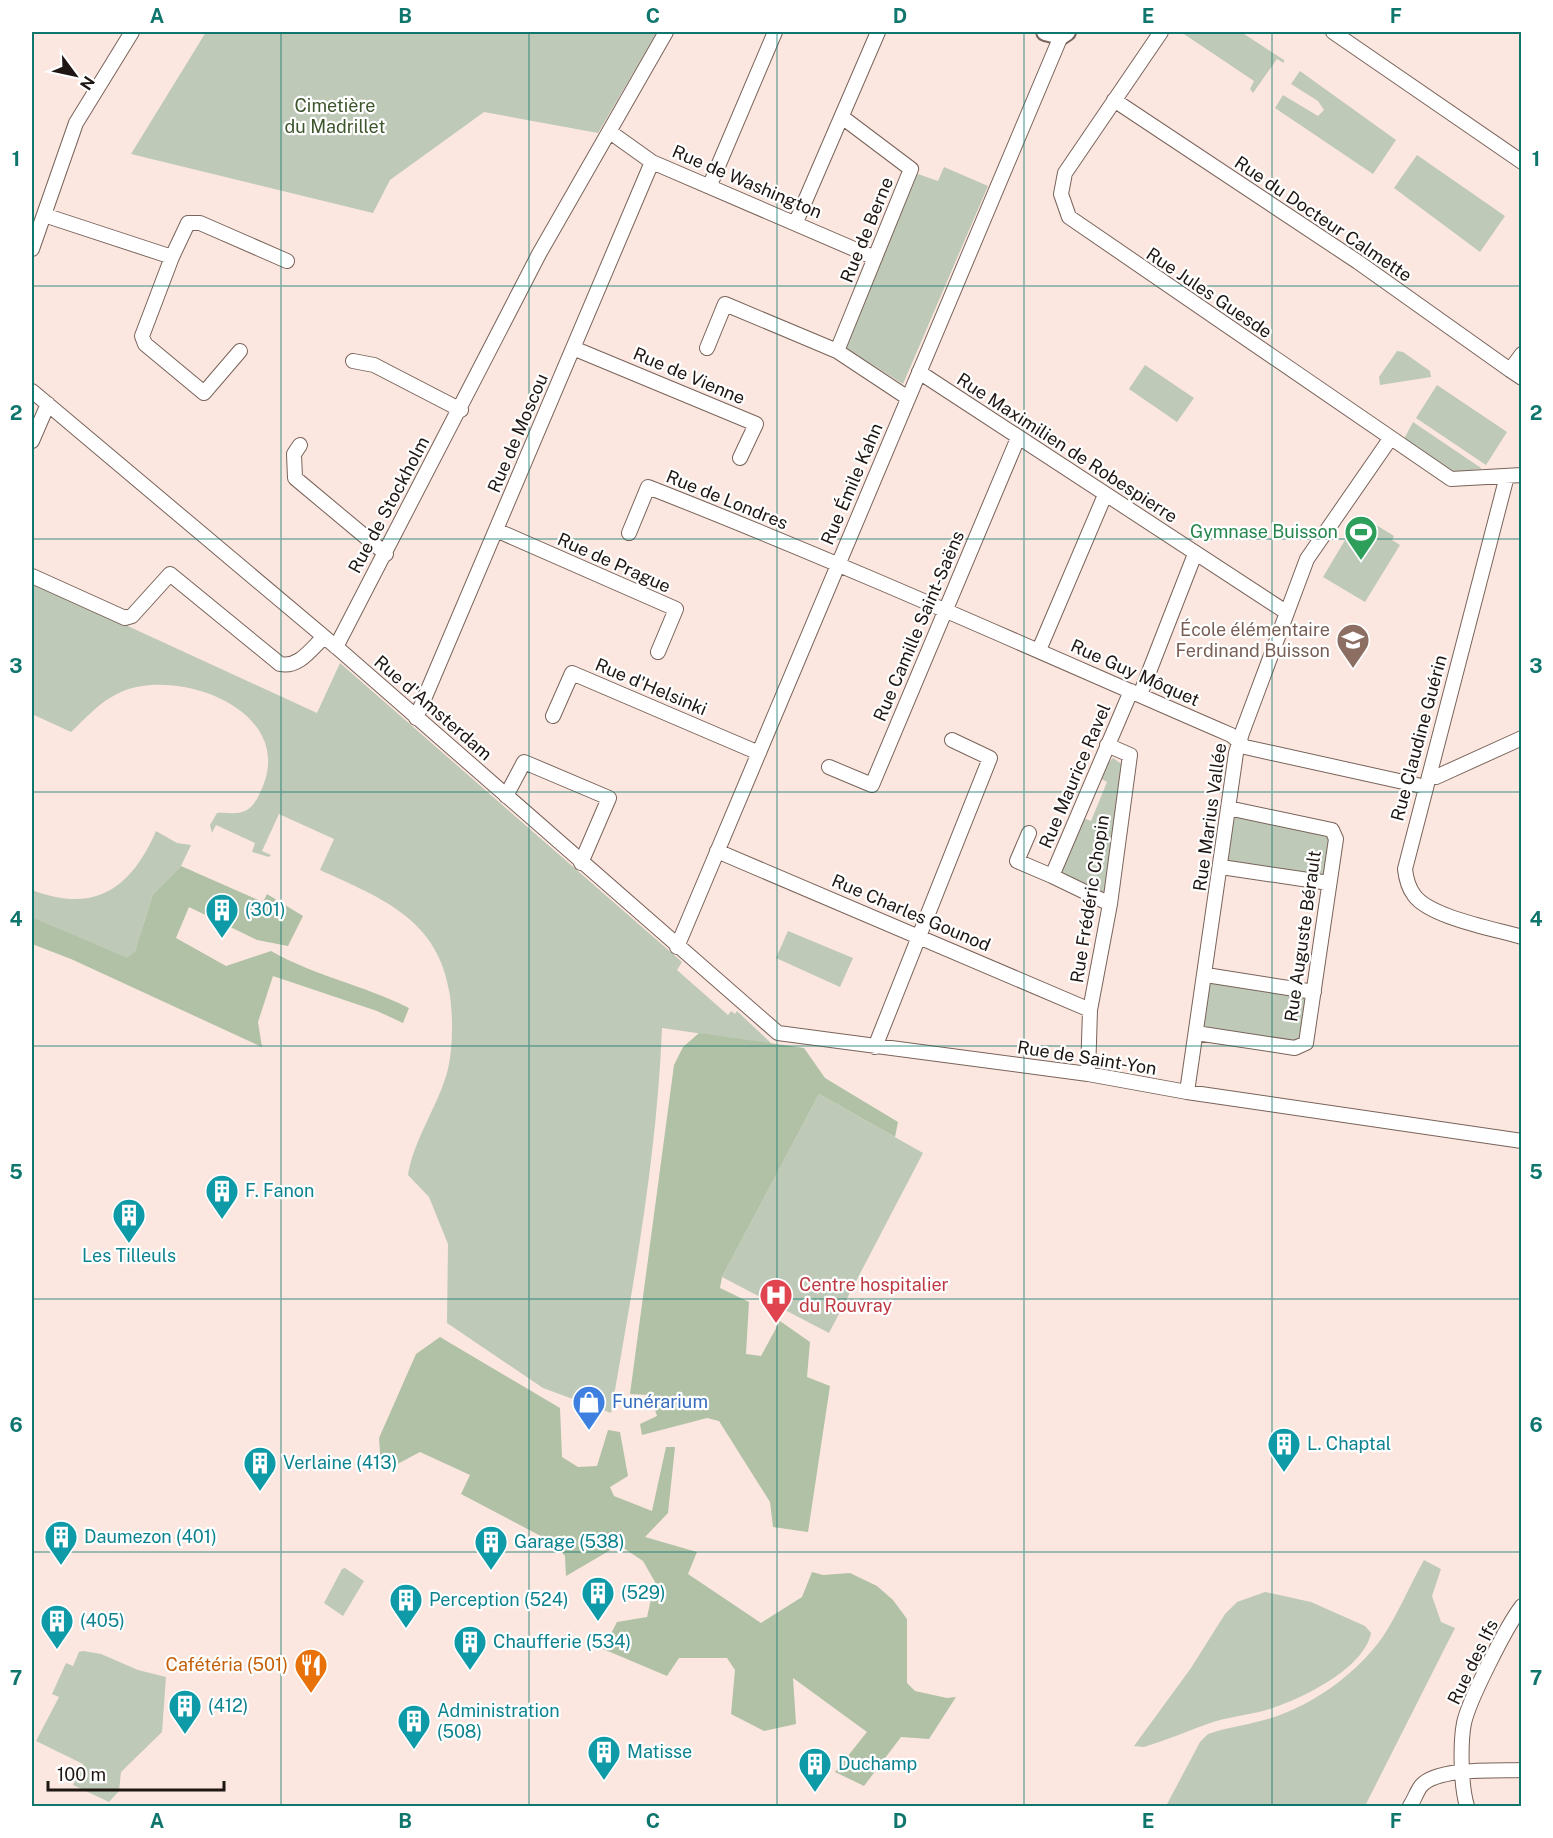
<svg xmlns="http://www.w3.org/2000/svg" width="1553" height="1838" viewBox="0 0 1553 1838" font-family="'Public Sans',sans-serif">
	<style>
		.green { fill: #bec9b7 }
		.forest { fill: #b0c1a6 }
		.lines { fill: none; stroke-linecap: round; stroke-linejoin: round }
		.minor-casing { stroke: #79635a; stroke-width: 16 }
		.tertiary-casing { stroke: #79635a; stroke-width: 20 }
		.minor { stroke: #fff; stroke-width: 14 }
		.tertiary { stroke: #fff; stroke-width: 16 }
		.grid { fill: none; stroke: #0f766e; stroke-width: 1.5; stroke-opacity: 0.55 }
		.labels { text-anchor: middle; stroke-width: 4.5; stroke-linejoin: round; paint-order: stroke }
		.park-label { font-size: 18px; fill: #3d552c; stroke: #fff }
		.street-label { font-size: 18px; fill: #1e1612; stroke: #fff }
		.leisure-label { font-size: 18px; fill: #27864d; stroke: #fff; text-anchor: end }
		.education-label { font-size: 18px; fill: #785e54; stroke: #fff; text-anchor: end }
		.culture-label { font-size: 18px; fill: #0d838f; stroke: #fff; text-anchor: start }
		.health-label { font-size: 18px; fill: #be3a42; stroke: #fff; text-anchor: start }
		.shop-label { font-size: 18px; fill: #366cbe; stroke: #fff; text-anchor: start }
		.food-label { font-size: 18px; fill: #c56008; stroke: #fff; text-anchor: end }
		.neatline { fill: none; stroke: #0f766e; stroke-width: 2 }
		.grid-label { font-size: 20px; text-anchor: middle; font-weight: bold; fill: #0f766e }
	</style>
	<rect width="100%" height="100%" fill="#fbe7df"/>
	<!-- green -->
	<path class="green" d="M206,32h451l-59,101 -114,-21 -94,68 -17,33 -242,-59z
		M1181,32h60l43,28v3l-7,-4 -24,34 -3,-4 4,-8z
		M1300,71l96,69 -23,34 -98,-66 8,-13 35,21 6,-6 -6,-9 -27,-17z
		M1417,155l88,61 -25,36 -86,-64z
		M944,167l44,19 -85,198 -60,-38 72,-173 23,8z
		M1397,351l6,1 27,19 1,6 -51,8 -1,-8z
		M1145,365l49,33 -17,24 -48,-33z
		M1437,385l70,47 -21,33 -70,-47z
		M1413,422l68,46v1l-29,3 -48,-33z
		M1360,515l34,21 -2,4 8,5 -35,57 -42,-25z
		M32,582l285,131 23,-50 342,299 -5,8 51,45 3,-4 4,3 2,-3 35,33 -110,-16c-5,129 -29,258 -51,385l-68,-25 -96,-65 1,-79 -19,-47 -21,-22c6,-37 31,-70 40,-106 5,-22 5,-51 2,-73 -11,-77 -67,-97 -130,-126l14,-31 -55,-25 -17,37 9,4 -2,2 -17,-5 3,-9 -39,-18 -4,8 -2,-8 7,-12c9,-1 19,2 28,-2 10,-5 14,-16 18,-25 31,-77 -86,-119 -142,-94 -22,10 -34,25 -50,40l-39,-18z
		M1113,758l10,7 -17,125 -3,2 -39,-17 -3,-6 22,-51 8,3 16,-39 -7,-4 6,-13z
		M1235,814l94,19 3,5 -7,40 -98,-14z
		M156,831l21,12 14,2 -10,21 -28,28 -18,57 -8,8 -95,-42v-27c62,24 99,-1 124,-59z
		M788,931l65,27 -13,29 -64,-29z
		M1211,979l98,17 -7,45 -4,3 -95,-15z
		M819,1094l104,59 -94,180 -107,-56z
		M1424,1560l17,9 -9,27 9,26 14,6 -90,178h-199l34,-64 8,-8c24,-8 49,-10 72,-19 40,-15 77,-43 102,-77 16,-24 28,-53 42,-78z
		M345,1568l19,13 -21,35 -19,-13 18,-34z
		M1265,1592l46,10 54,24 6,7c-7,37 -75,69 -108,78 -17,4 -34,6 -50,11 -23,8 -46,18 -69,25l-10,-1 57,-78 34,-54 12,-12z
		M83,1651l18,3 37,16 28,7 -4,55 -41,40 -2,19 -10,11 -36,-17 10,-21 -47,-23 23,-44 -7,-3 14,-31 7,3 6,-14z"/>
	<!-- forest -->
	<path class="forest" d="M181,866l82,36 4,-8 36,22 -15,30 -31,-6 -68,-33 -13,31 50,28 45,-15c44,25 92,34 138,57l-6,15 -26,-12 -104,-35 -15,46 4,25 -191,-88 -39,-15v-27l95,41 8,-7 18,-57z
		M699,1033l105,15 21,30 73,44 -3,15 -76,-43 -97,183 -2,11 29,14 -3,52 15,2 19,-35 30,21 -3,35 23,9 -22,146 -35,-5 -3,-25 -51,-81 -12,-3 -65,17 -2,-11 17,-8 -7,-21 -20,-1 44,-329 9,-18z
		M440,1337l120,71 2,49 16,10 19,-1 11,-36 12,2 8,44 -18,11 4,9 38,15 14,-64h9l-7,66 -23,24 52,15 -9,22 73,49 41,-26 10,-25 11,3 27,-2 27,13 16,14 14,19v64l8,8 32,7 9,-1 -27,42 -28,-2 -37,49 -29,-14 32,-40 -74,-54 3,46 -32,7 -33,-17 4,-44 -8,-12h-48l-12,18 -64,-27 14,-27 30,-5 8,-35 -12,-21 -24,-16 -53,31 -1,-20 -11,-13 -93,-49 9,-19 -50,-23 -32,17 -7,-3 -2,-28 37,-84z"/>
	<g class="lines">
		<defs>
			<path id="minor" d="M1161,32l-96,141 -4,21 8,23 382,262 71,-4
				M1333,32l189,130
				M1114,100l244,162 152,108
				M610,132l42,30 223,96
				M710,185l65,-153
				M44,215l128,42 -30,79 3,8 59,49 36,-42
				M796,222l82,-190
				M32,249l44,-126 56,-91
				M172,257l16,-34h12l87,38
				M573,348l183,76 -16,34
				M707,348l18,-44 112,47 71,47
				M837,351l74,-182 -69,-52
				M1522,354l-12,16 12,8
				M353,361l21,4 87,45
				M919,372l367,240
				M32,391l309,260 437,382 310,41 99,18 335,49
				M32,441l16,-37
				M300,445l-6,9 1,24 91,76
				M1507,476l-102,393c1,9 3,18 9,26 15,22 81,34 108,42
				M496,530l180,79 -18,43
				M629,533l19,-46c197,77 389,164 583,248l14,12 181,40
				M32,576l93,42 7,-2 38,-42 110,90c19,4 31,-15 44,-27
				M336,647l203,-393 127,-222
				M1039,650l66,-155
				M1140,695l55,-141
				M553,716l19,-43 187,80
				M416,718l236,-556
				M829,767l43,18 146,-347
				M1429,776l7,1 86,-39
				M506,796l18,-34 85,36 -28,65
				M1029,833l-12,28 35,15
				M717,851l373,159
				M1221,867l108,16
				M1110,904l-58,-28 79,-185
				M677,947l384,-911
				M1206,975l108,17
				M1196,1033l99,15 11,-5 30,-204 -4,-9 -104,-22
				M875,1047l115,-289 -38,-18
				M1088,1074l2,-64 20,-106 20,-149 -23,-10
				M1187,1092l49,-339 6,-20 65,-174 83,-120
				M1410,1806c4,-6 7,-15 11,-20 16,-19 77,-15 101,-16
				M1467,1806c-6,-19 -7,-62 -3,-83 5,-23 43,-98 58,-117"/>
			<path id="tertiary" d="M1045,32l16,4 6,-4"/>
		</defs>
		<!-- minor casing -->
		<use href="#minor" class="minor-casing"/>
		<!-- tertiary casing -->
		<use href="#tertiary" class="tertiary-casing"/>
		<!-- minor -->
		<use href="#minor" class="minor"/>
		<!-- tertiary -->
		<use href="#tertiary" class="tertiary"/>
	</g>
	<!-- grid -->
	<path class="grid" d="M281,32v1774M529,32v1774M777,32v1774M1024,32v1774M1272,32v1774M32,286h1490M32,539h1490M32,792h1490M32,1046h1490M32,1299h1490M32,1552h1490"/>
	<!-- icons -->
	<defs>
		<symbol id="stadium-pin" viewBox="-11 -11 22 30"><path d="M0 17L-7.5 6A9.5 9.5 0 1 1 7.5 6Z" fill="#2e9e5b" stroke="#fff"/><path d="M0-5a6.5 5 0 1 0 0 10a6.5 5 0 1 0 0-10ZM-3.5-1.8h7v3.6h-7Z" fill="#fff"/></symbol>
		<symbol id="school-pin" viewBox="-11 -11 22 30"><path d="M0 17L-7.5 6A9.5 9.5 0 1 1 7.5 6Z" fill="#8d6e63" stroke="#fff"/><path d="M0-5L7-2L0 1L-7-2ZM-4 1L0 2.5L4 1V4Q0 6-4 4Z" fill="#fff"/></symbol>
		<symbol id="building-pin" viewBox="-11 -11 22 30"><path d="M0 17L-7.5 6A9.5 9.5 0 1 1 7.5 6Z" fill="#0f9aa8" stroke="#fff"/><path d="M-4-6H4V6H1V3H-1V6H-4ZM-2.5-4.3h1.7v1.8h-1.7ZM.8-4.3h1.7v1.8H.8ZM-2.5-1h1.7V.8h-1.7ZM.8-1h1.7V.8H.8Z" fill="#fff"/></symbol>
		<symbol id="hospital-pin" viewBox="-11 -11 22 30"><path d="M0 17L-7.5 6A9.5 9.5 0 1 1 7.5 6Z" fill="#e0444e" stroke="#fff"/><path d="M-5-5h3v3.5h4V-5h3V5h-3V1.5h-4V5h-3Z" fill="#fff"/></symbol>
		<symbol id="shop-pin" viewBox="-11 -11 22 30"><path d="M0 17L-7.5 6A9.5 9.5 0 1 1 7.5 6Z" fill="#3f7fe0" stroke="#fff"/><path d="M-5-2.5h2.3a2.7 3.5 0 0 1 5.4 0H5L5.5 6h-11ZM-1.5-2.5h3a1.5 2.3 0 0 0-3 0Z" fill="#fff"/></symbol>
		<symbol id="restaurant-pin" viewBox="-11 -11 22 30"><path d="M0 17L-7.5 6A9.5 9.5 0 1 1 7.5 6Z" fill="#e8710a" stroke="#fff"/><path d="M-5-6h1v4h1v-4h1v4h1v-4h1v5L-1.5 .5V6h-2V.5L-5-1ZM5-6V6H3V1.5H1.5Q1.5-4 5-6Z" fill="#fff"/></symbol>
	</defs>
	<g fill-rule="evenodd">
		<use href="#stadium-pin" x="1342" y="513" width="38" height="52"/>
		<use href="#school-pin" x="1334" y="621" width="38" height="52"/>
		<use href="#building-pin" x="203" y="891" width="38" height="52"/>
		<use href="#building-pin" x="203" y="1172" width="38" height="52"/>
		<use href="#building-pin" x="110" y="1196" width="38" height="52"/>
		<use href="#hospital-pin" x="757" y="1276" width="38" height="52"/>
		<use href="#shop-pin" x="570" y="1383" width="38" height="52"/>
		<use href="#building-pin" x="1265" y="1425" width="38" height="52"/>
		<use href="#building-pin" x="241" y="1444" width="38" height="52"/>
		<use href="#building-pin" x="42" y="1518" width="38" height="52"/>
		<use href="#building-pin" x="472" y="1523" width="38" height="52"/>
		<use href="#building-pin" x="579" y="1574" width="38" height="52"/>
		<use href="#building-pin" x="387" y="1581" width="38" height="52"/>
		<use href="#building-pin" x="38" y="1602" width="38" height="52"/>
		<use href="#building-pin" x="451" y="1623" width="38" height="52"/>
		<use href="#restaurant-pin" x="292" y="1646" width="38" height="52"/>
		<use href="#building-pin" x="166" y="1687" width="38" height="52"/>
		<use href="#building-pin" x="395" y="1702" width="38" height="52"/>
		<use href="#building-pin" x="585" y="1733" width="38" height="52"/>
		<use href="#building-pin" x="796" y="1745" width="38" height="52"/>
	</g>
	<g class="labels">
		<!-- park labels -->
		<g class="park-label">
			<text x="335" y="112">Cimetière<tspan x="335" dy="21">du Madrillet</tspan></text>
		</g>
		<!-- street labels -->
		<g class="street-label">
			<text transform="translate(747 182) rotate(23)" y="6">Rue de Washington</text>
			<text transform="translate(1323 219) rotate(34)" y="6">Rue du Docteur Calmette</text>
			<text transform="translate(867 230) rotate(-68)" y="6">Rue de Berne</text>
			<text transform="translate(1209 293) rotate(34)" y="6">Rue Jules Guesde</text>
			<text transform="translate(689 376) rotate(23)" y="6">Rue de Vienne</text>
			<text transform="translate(518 433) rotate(-67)" y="6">Rue de Moscou</text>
			<text transform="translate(1067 448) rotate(33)" y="6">Rue Maximilien de Robespierre</text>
			<text transform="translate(852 484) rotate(-67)" y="6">Rue Émile Kahn</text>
			<text transform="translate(727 500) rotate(22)" y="6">Rue de Londres</text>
			<text transform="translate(389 505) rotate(-62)" y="6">Rue de Stockholm</text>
			<text transform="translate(614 563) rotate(24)" y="6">Rue de Prague</text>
			<text transform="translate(919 626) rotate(-67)" y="6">Rue Camille Saint-Saëns</text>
			<text transform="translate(1135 673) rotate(24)" y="6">Rue Guy Môquet</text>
			<text transform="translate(651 687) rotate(23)" y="6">Rue d'Helsinki</text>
			<text transform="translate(433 708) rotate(41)" y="6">Rue d'Amsterdam</text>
			<text transform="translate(1419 738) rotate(-75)" y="6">Rue Claudine Guérin</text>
			<text transform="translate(1075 776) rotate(-67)" y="6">Rue Maurice Ravel</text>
			<text transform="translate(1210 817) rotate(-82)" y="6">Rue Marius Vallée</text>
			<text transform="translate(1090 899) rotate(-81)" y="6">Rue Frédéric Chopin</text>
			<text transform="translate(911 913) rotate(23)" y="6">Rue Charles Gounod</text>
			<text transform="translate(1303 936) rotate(-82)" y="6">Rue Auguste Bérault</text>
			<text transform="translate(1087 1058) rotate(9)" y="6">Rue de Saint-Yon</text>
			<text transform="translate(1473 1662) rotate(-64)" y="6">Rue des Ifs</text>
		</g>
		<!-- leisure labels -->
		<g class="leisure-label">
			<text x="1338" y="538">Gymnase Buisson</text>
		</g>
		<!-- education labels -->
		<g class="education-label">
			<text x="1330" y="636">École élémentaire<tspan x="1330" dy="21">Ferdinand Buisson</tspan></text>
		</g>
		<!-- culture labels -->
		<g class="culture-label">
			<text x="245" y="916">(301)</text>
			<text x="245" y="1197">F. Fanon</text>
			<text x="129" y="1262" text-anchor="middle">Les Tilleuls</text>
			<text x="1307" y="1450">L. Chaptal</text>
			<text x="283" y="1469">Verlaine (413)</text>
			<text x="84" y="1543">Daumezon (401)</text>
			<text x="514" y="1548">Garage (538)</text>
			<text x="621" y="1599">(529)</text>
			<text x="429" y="1606">Perception (524)</text>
			<text x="80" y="1627">(405)</text>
			<text x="493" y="1648">Chaufferie (534)</text>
			<text x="208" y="1712">(412)</text>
			<text x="437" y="1717">Administration<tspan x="437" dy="21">(508)</tspan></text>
			<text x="627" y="1758">Matisse</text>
			<text x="838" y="1770">Duchamp</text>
		</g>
		<!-- health labels -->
		<g class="health-label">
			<text x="799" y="1291">Centre hospitalier<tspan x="799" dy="21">du Rouvray</tspan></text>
		</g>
		<!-- shop labels -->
		<g class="shop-label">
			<text x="612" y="1408">Funérarium</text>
		</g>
		<!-- food labels -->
		<g class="food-label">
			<text x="288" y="1671">Cafétéria (501)</text>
		</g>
	</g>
	<!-- border -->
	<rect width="1553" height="1838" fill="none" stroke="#ffffff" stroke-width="66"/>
	<!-- north arrow -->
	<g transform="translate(75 75) rotate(123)" stroke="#ffffff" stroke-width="4.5" paint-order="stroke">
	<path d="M0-4.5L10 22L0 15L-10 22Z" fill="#1e1612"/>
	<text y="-9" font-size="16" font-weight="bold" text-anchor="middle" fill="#1e1612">N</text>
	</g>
	<!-- scale -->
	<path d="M48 1781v9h176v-9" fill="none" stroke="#1e1612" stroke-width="3"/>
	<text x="57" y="1781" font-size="18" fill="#1e1612" stroke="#ffffff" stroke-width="4.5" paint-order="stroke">100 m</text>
	<rect x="33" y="33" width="1487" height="1772" class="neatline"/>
	<g class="grid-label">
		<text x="157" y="23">A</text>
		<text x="405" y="23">B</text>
		<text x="653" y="23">C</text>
		<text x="900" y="23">D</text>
		<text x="1148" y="23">E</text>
		<text x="1396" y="23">F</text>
		<text x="16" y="166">1</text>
		<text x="1536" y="166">1</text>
		<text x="16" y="420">2</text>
		<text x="1536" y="420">2</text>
		<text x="16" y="673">3</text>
		<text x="1536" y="673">3</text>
		<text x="16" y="926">4</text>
		<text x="1536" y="926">4</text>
		<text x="16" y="1179">5</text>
		<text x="1536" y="1179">5</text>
		<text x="16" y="1432">6</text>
		<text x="1536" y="1432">6</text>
		<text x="16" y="1685">7</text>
		<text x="1536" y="1685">7</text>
		<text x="157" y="1828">A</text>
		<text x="405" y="1828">B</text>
		<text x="653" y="1828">C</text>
		<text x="900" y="1828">D</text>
		<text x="1148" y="1828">E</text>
		<text x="1396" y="1828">F</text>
	</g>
</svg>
